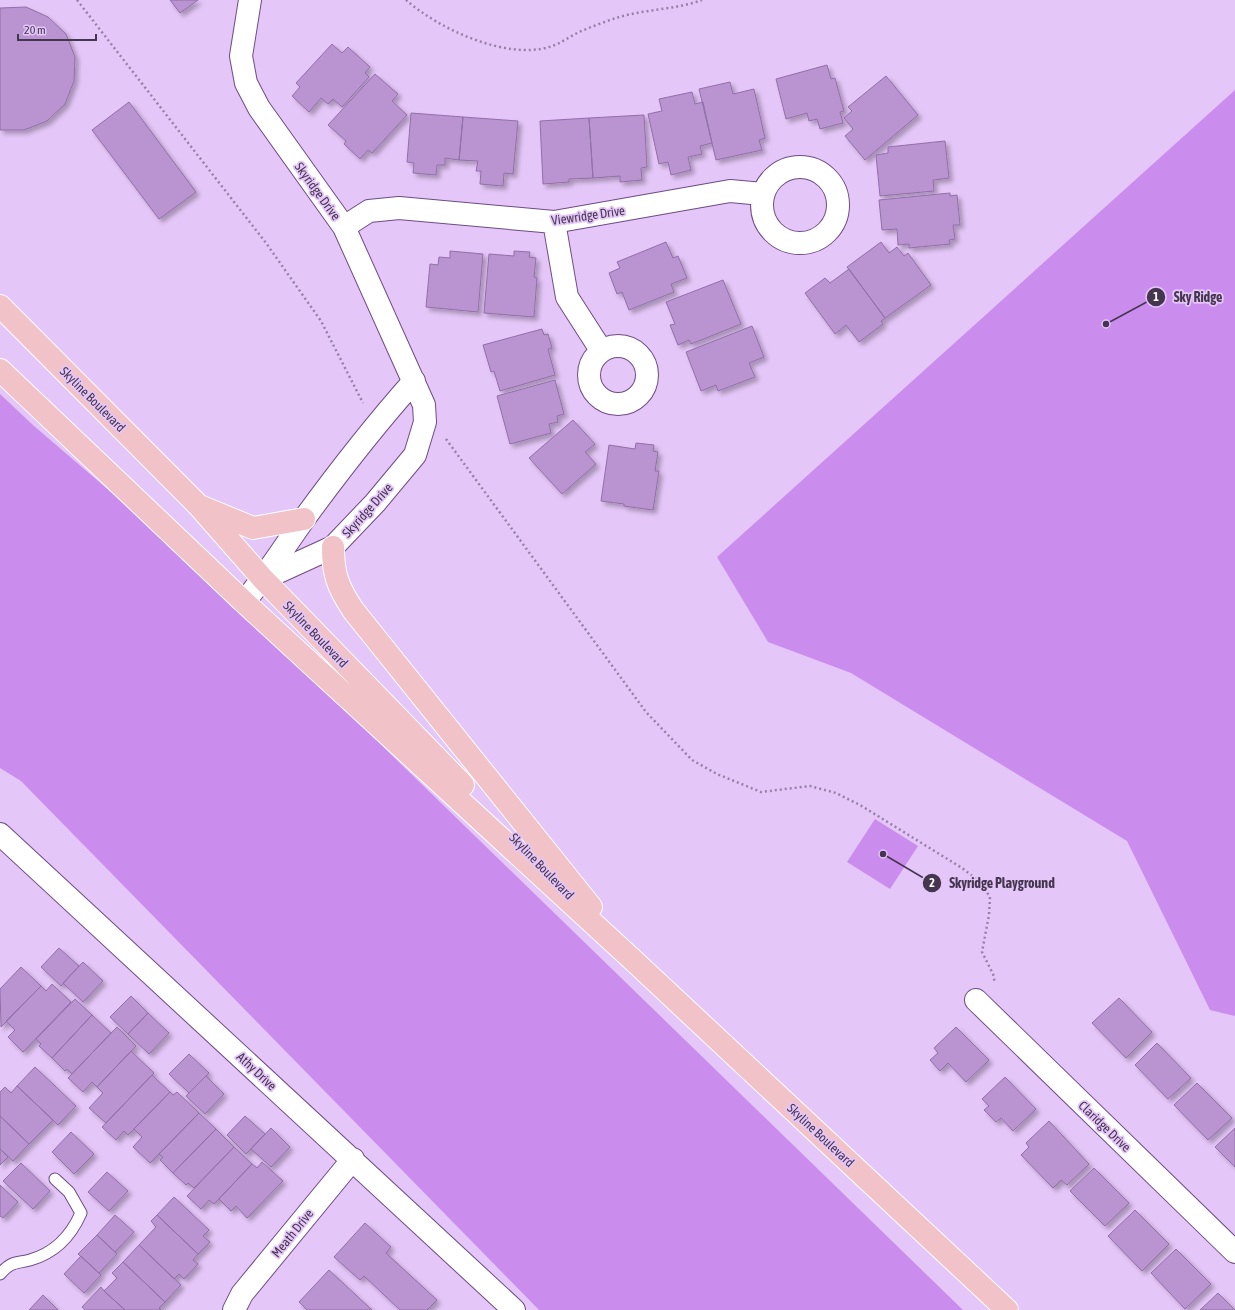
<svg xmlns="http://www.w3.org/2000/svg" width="1235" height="1310" viewBox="0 0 1235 1310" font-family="'Asap Condensed',sans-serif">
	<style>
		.green { fill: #ca8dee }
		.building { fill: #b994d0; stroke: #926fa8; filter: url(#shadow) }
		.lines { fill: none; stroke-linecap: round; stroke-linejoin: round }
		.service-casing { stroke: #6e4c83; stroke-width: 13 }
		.minor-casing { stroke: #6e4c83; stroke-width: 24 }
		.primary-casing { stroke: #fff; stroke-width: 24 }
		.path { stroke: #9780a6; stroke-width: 2.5; stroke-dasharray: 2 3; stroke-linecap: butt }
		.service { stroke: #fff; stroke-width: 11 }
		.minor { stroke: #fff; stroke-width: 22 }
		.primary { stroke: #f1c2c7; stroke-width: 22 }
		.labels { text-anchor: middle; stroke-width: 3.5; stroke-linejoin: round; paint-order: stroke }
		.street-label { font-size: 13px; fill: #45364f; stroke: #e5c6f8 }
		.leader { fill: none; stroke: #45364f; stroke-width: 1.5 }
		.callout-dot { fill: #45364f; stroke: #e5c6f8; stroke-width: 1.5 }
		.mark-label { font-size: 12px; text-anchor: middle; font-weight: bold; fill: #fff }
		.callout-label { font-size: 14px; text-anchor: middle; font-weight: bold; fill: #45364f; stroke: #e5c6f8; stroke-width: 3.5; stroke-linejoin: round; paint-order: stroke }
	</style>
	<defs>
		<filter id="shadow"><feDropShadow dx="3.5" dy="3.5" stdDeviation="2" flood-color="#0004"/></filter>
	</defs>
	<rect width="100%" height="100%" fill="#e5c6f8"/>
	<!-- green -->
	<path class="green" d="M1235,90v926l-25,-6 -83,-169 -276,-168 -83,-31 -51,-85z
		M0,394l34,32 217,186 49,54 663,644h-424l-518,-529 -21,-13z
		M875,819l43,27 -28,43 -43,-27z"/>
	<!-- building -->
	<path class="building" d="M170,0h28l-18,13z
		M26,7l22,10 18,17 9,23 -1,24 -9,23 -18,17 -23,9h-24v-122z
		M332,44l10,9 6,-6 22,20 -5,6 4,4 -27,30 -9,-8 -5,5 -7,-6 -12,14 -17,-16 8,-9 -4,-4z
		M827,65l4,14 4,-1 9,33 -4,1 3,11 -23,6 -3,-10 -8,2 -2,-8 -21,6 -10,-40z
		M375,74l23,20 -6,7 15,14 -35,38 -4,-3 -8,9 -16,-15 2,-3 -18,-16z
		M886,76l32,39 -53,45 -20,-24 8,-7 -9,-11 8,-7 -4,-4z
		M730,82l3,12 21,-5 11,49 -6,2 3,10 -46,10 -17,-71z
		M692,92l3,12 8,-2 9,41 -12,3 2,8 -14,3 3,13 -20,5 -3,-13 -9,2 -11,-50 14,-3 -3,-12z
		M129,102l67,90 -37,27 -67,-89z
		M411,113l52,4 -4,43 -14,-2v7h-8l-1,10 -23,-2 1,-10 -7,-1z
		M644,115l3,52 -6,1 1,12 -22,2v-6l-27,2 -4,-60z
		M463,117l55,4 -5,53 -9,-1 -1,13 -23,-2 1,-13h-5l2,-10 -19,-1z
		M589,118l4,60 -24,1v3l-26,2 -3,-63z
		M945,141l4,37 -16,2 1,11 -54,5 -4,-41 12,-2v-6z
		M950,193v3l7,-1 3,30h-7l2,14 -6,1 1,4 -41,4v-4l-11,1 -1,-16 -15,1 -3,-30z
		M666,242l7,16 5,-2 9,22 -16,6 3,8 -45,18 -7,-18 -5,2 -8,-21 11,-5 -3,-6z
		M881,242l8,11 8,-6 7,9 4,-3 23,32 -46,33 -38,-51z
		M450,251l33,3 -5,58 -52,-5 4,-43 8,1 1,-8 11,1z
		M514,251l16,1 -1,5 7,1 -2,19 3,1 -3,39 -50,-4 5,-59 25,2z
		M849,269l36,49 -4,3 2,3 -24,18 -13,-17 -11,9 -30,-41 20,-15 5,5z
		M723,280l18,44 -50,20 -2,-4 -11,5 -8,-20 5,-1 -9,-22z
		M752,326l12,31 -15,6 6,14 -37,14 -2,-6 -15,6 -15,-39z
		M542,329l2,6 4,-1 4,14 -4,1 7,26 -55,16 -6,-20 -3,1 -8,-27z
		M555,380l9,34 -7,2 1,6 -9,2 2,9 -41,11 -13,-48z
		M573,420l22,24 -10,8 11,12 -34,30 -33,-36z
		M636,443l18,2 -1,6 5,1 -3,19h4l-6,39 -29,-4v-2l-23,-3 8,-56 26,4z
		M59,948l20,18 -18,20 -20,-19z
		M83,962l20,19 -20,21 -20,-19z
		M21,967l20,19 -40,41 -1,-38z
		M52,984l19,18 -48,50 -15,-15 7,-7 -9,-9 35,-35 5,5z
		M131,996l17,17 -20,21 -18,-17z
		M1119,998l33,34 -26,26 -34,-35z
		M75,999l17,16 -40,43 -13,-12 2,-2 -5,-5z
		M148,1013l21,20 -20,21 -21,-20z
		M92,1015l19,18 -39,41 -5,-5 -2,2 -13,-13z
		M117,1027l19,19 -39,41 -5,-5 -9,10 -15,-14z
		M956,1027l33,33 -23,22 -18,-19 -8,8 -10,-11 8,-7 -4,-5z
		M1157,1043l34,35 -23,21 -33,-34z
		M131,1051l23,22 -48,50 -17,-15 14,-15 -6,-6z
		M189,1054l20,19 -20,20 -20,-19z
		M35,1067l41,39 -18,19 -41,-39z
		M152,1075l18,17 -42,43 -4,-4 -8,9 -14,-13z
		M206,1076l18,18 -19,20 -19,-18z
		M1005,1077l31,32 -23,22 -12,-13 -5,4 -12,-12 5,-4 -7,-7z
		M1197,1083l35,35 -24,22 -34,-35z
		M17,1086l36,34 -24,24 -29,-28v-24l5,-5 6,6z
		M170,1092l3,3 4,-3 22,21 -49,50 -17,-16 9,-10 -8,-8z
		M199,1113l17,16 -43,44 -13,-13 3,-3 -4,-3z
		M0,1116l29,28 -16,17 -13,-12z
		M245,1116l20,18 -19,20 -19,-19z
		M1049,1121l40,43 -22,21 -6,-5 -8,8 -32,-33 8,-8 -3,-4z
		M271,1128l19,19 -19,20 -20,-18z
		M1235,1128v39l-20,-20z
		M216,1129l18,18 -40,41 -6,-5 -2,2 -13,-12z
		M71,1132l23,22 -20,20 -22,-22z
		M234,1147l18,17 -38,40 -5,-4 -8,9 -14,-13z
		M0,1149l8,8 -8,8z
		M262,1162l21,19 -36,37 -11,-12 -5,5 -12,-12 33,-35 5,4z
		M21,1163l29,28 -17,18 -30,-28z
		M1094,1168l35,35 -24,23 -35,-35z
		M107,1172l21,19 -19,20 -21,-19z
		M0,1185l18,17 -15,16 -3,-2z
		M174,1197l35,33 -6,6 7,6 -12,12 -41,-39z
		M1135,1210l34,34 -27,27 -34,-35z
		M115,1215l19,17 -19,20 -18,-17z
		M157,1215l41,39 -5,6 5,4 -14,15 -5,-5 -5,5 -35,-34 17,-18 -5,-6z
		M365,1223l26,24 -5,6 51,47 -10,10h-27l-36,-34 -4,4 -26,-23z
		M97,1235l20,19 -18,19 -21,-19z
		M139,1245l42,40 -16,17 -42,-40z
		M1176,1249l35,35 -26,25 -34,-36z
		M81,1256l20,19 -17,18 -20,-19z
		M123,1262l42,40 -6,6 2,2h-36l-21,-19 13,-13 -5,-5z
		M329,1270l43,40h-65l-8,-8z
		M101,1287l3,4 21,19h-40l-3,-3z
		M1218,1293l17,17h-35z
		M43,1295l15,15h-29z"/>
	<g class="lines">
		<defs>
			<path id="service" d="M0,1274c12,-13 14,-10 30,-14 25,-7 41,-24 51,-47l-12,-21 -14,-13"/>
			<path id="minor" d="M250,0l-9,56 5,27 13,25 85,119 80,178 1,17 -10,33 -40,48 -42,44 -70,32
				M762 205a38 38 0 1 1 76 0a38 38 0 1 1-76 0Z
				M554,222l13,75 34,53
				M344,227l25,-16 30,-3 155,14 176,-31 33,3
				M589 375a29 29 0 1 1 58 0a29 29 0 1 1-58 0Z
				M244,602c22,-26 40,-55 60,-83 35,-48 71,-94 110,-138
				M0,834l514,476
				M976,1000l259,252
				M234,1310l8,-16 111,-135"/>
			<path id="primary" d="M0,306l199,200 64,73 200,206
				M0,370l244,232 390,359 373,349
				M202,507l51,21 51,-9
				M333,547c0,28 5,40 20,63l238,297"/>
		</defs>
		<!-- service casing -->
		<use href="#service" class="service-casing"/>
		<!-- minor casing -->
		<use href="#minor" class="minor-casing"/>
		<!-- primary casing -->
		<use href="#primary" class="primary-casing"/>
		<!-- path -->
		<path class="path" d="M77,0l189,243 55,78 42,82
			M406,0c33,29 100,60 143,47 11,-3 20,-10 30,-15 12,-5 25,-10 37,-14 28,-9 59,-8 86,-18
			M446,439l200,273 46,48 25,14 44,18 49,-6 26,7 24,12 102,63 18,14 10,15 -1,18 -7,37 11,22 2,9"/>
		<!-- service -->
		<use href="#service" class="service"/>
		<!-- minor -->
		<use href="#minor" class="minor"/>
		<!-- primary -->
		<use href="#primary" class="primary"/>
	</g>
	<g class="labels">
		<!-- street labels -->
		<g class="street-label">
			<text transform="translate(318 191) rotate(54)" y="5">Skyridge Drive</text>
			<text transform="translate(588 215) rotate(-8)" y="5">Viewridge Drive</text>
			<text transform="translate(93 399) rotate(45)" y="5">Skyline Boulevard</text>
			<text transform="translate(367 510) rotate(-48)" y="5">Skyridge Drive</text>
			<text transform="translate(316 634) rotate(46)" y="5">Skyline Boulevard</text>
			<text transform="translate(542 866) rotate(46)" y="5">Skyline Boulevard</text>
			<text transform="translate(257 1071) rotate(43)" y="5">Athy Drive</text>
			<text transform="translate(1105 1126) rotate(44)" y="5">Claridge Drive</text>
			<text transform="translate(821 1135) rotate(43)" y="5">Skyline Boulevard</text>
			<text transform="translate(292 1233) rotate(-51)" y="5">Meath Drive</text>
		</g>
	</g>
	<!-- callouts -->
	<path class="leader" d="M1106 324L1156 297M883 854L932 883"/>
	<g class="callout-dot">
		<circle cx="1106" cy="324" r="4"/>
		<circle cx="883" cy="854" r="4"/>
		<circle cx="1156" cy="297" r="10"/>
		<circle cx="932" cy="883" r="10"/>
	</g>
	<g class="mark-label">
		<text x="1156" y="301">1</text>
		<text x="932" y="887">2</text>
	</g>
	<g class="callout-label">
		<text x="1198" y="302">Sky Ridge</text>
		<text x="1002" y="888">Skyridge Playground</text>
	</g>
	<!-- scale -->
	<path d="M18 34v6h78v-6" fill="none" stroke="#45364f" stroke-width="2"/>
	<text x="24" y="34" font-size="12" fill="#45364f" stroke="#e5c6f8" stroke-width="3" paint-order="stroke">20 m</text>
</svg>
